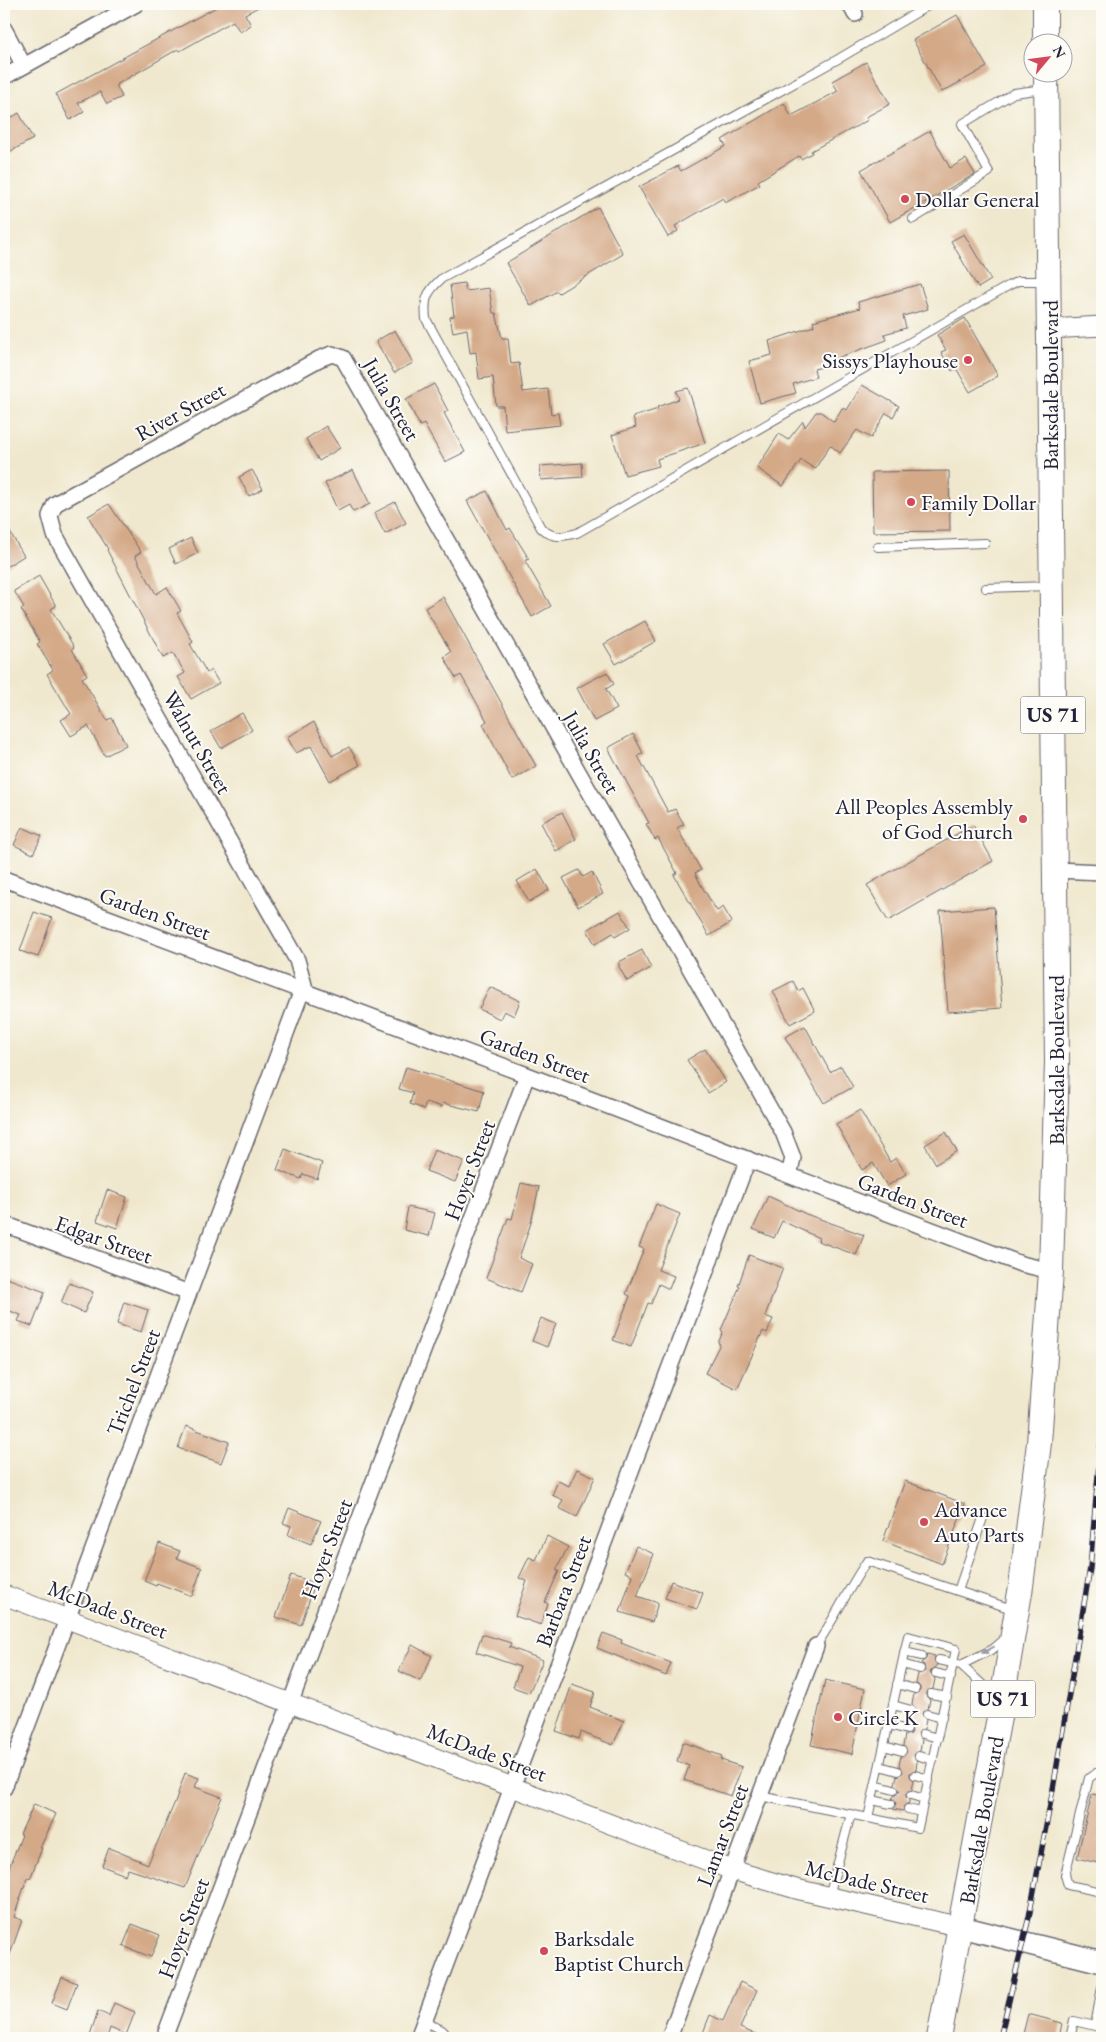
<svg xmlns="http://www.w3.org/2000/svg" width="1106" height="2042" viewBox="0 0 1106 2042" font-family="'EB Garamond',serif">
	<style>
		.building { fill: #d4a987 }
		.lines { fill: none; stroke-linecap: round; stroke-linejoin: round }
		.service-casing { stroke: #6a676e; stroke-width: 10 }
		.minor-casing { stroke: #6a676e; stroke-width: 18 }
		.tertiary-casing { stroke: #6a676e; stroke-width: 21 }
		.secondary-casing { stroke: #6a676e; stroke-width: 24 }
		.primary-casing { stroke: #6a676e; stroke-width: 26 }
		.service { stroke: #fff; stroke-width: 8 }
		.minor { stroke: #fff; stroke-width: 15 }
		.tertiary { stroke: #fff; stroke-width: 19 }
		.secondary { stroke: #fff; stroke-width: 21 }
		.primary { stroke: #fff; stroke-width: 24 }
		.rail-casing { stroke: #22223b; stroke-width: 5.5 }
		.rail { stroke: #fdfcf7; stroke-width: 4; stroke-dasharray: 11; stroke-linecap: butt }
		.oneway { fill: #9c9ca7 }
		.poi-dot { fill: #d1495b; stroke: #fdfcf7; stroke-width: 2 }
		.labels { text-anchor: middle; stroke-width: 4; stroke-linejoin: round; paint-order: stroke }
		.shield { fill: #fdfcf7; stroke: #646373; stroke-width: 1 }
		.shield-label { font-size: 21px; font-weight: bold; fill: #22223b }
		.poi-label { font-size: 22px; fill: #22223b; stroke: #fdfcf7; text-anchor: start }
		.street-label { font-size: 22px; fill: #22223b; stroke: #fdfcf7 }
	</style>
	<rect width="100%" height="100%" fill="#fdfcf7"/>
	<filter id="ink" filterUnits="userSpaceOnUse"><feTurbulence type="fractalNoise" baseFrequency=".02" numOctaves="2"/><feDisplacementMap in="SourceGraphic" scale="10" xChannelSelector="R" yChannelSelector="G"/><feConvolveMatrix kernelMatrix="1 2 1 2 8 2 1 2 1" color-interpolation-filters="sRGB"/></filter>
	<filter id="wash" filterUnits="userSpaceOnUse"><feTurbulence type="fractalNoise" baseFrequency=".0096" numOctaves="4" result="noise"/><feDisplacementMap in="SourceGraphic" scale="20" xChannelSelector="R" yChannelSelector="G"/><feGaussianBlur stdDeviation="1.12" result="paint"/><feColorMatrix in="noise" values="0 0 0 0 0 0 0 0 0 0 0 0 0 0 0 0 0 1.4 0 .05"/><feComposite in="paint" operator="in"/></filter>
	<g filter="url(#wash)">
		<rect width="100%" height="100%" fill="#f0e8ce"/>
		<g id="blocks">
			<!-- building -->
			<path class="building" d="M222,4h42l-19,10 6,11 -11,7 -7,-11 -53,30 -2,-2 -62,36 6,12 -15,7 -7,-12 -22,11 6,9 -14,8 -14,-26z
				M957,15l30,52 -45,25 -29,-52z
				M866,62l24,42 -24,13 2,3 -57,31 1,2 -11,6 -2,-3 -41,25 2,3 -35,19 -2,-5 -48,28 3,5 -10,6 -29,-50 39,-21 3,5 45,-25 -4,-6 62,-37 7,13 47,-25 -6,-10z
				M19,113l14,26 -29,16v-33z
				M930,131l20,37 16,-9 9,15 -85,48 -29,-52z
				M598,207l25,47 -64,39 -2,-2 -26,15 -25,-43z
				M964,234l27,46 -13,8 -27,-47z
				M464,283l2,8 23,-3 4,25h3l6,25h6l3,26 8,-1 4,29 25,-3 3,25 7,-1 2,12 -55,6 -2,-25h-7l-3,-29 -14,2 -3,-27 -6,1 -3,-24 -14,3 -3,-15 4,-1 -4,-31z
				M920,284l8,25 -25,7 3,12 -22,6 3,6 -53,19 1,5 -21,5 2,8 -23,7 3,9 -36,10 -11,-42 23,-6 -3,-14 45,-15 -1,-5 47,-13 -2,-6z
				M965,318l33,58 -28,16 -14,-24 -4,3 -11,-19 5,-2 -9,-15z
				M395,330l18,33 -19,10 -18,-32z
				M434,384l14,27 -4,2 21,39 -20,10 -21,-38 -4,2 -14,-27z
				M862,385l37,21 -6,11 -7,-4 -15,25 -14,-8 -17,23 -10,-8 -15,24 -14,-9 -18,26 -26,-18 22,-34 9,6 15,-19 2,6 11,-15h5l13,10 8,-14 5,2z
				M688,388l17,55 -48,16 2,7 -34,9 -13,-40 24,-8 -3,-10 25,-8 -1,-2 22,-8 -3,-8z
				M326,426l14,22 -21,13 -13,-22z
				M582,463l1,14 -42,3 -1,-14z
				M252,470l11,19 -14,7 -10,-19z
				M353,470l17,34 -17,8 -4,-7 -11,6 -13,-28z
				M949,471l1,60 -77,1 -1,-60z
				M487,491l20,39 3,-2 19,31 -4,2 26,45 -19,11 -65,-116z
				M395,502l11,21 -21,11 -11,-21z
				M109,504l32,48 -6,4 21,38 11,-7 14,24 -4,2 16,29 -3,2 17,29 4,-3 8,13 -28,16 -13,-22 7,-4 -12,-20 -10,5 -56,-108 1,-1 -20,-33z
				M4,522l20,34 -20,12z
				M191,538l7,15 -22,11 -7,-15z
				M39,576l17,30 -5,3 23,38 -2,2 15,26 -5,3 25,42 5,-2 14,27 -21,11 -17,-30 -17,10 -10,-16 10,-6 -24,-40 6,-4 -16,-26 3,-2 -19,-33 3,-2 -10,-16z
				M443,597l93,169 -24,14 -29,-56 4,-3 -26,-46 -5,3 -12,-21 7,-5 -26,-44z
				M645,621l11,20 -40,23 -12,-20z
				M607,672l7,12 -8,5 11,20 -23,12 -17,-33z
				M242,713l10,17 -31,18 -10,-17z
				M314,722l18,34 17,-9 11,18 -30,16 -19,-35 -15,7 -9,-16z
				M633,734l10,19 -5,3 30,56 7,-3 9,15 -7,4 24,42 -6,3 6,12 16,26 6,-4 9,15 -23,14 -35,-61 3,-2 -19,-35 -3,2 -9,-16 3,-1 -41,-75z
				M562,812l14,27 -20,12 -15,-28z
				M973,825l20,36 -105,60 -21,-36z
				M22,827l20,9 -9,18 -19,-9z
				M537,869l12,21 -20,12 -12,-21z
				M579,870l4,7 9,-5 11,22 -25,13 -15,-29z
				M994,907l8,101 -54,4 -8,-101z
				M620,911l10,17 -15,9 -2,-4 -18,11 -8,-14z
				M34,912l18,6 -14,39 -18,-6z
				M642,950l9,18 -24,13 -8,-14v-5z
				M793,981l5,10 5,-3 12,23 -25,13 -17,-33z
				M490,987l30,14 -6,15 -10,-5 -4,8 -21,-10z
				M805,1026l25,46 11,-6 12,21 -29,16 -39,-66z
				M705,1049l21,33 -18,11 -21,-33z
				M406,1067l78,24 -5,21 -36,-9 -1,4 -16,-5 -2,7 -14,-5 3,-11 -14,-4z
				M860,1110l30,52 6,-4 10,16 -19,12 -14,-23 -11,7 -26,-46z
				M946,1132l11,19 -21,13 -11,-19z
				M285,1149l37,14 -5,16 -14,-5 -2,5 -24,-9z
				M434,1150l30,11 -9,21 -29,-11z
				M521,1183l18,4 -8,36 -12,35 13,6 -11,28 -35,-14 22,-60 4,1z
				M107,1190l20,7 -10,31 -20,-7z
				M768,1196l38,18 58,21 -8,20 -38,-14 1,-3 -37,-17 -8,17 -21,-9z
				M656,1204l24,10 -22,56 16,6 -5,13 -10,-5 -8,20 -3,-1 -17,44 -18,-7 17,-44 -4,-2 18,-45 -5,-2z
				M408,1207l27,6 -6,23 -25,-6z
				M749,1255l34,13 -18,48 8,3 -6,14 -4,-2 -26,58 -32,-16 15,-29 -2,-1 5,-11 -2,-2 19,-44h-2z
				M4,1277l41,15 -13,34 -14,-5 3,-6 -17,-6z
				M69,1283l24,9 -9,21 -23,-10z
				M124,1302l24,8 -7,22 -24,-8z
				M541,1318l15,6 -9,23 -15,-6z
				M186,1426l43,16 -8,21 -43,-15z
				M577,1469l18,8 -18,40 -18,-9 4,-8 -11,-5 6,-14 11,5z
				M905,1481l60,23 -23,60 -59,-23z
				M289,1508l32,13 -10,23 -23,-9 3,-9 -8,-3z
				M547,1536l21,11 -12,23 3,1 -14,31 3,2 -7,21 -26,-9 12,-35 -8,-3 10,-21 7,3z
				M159,1543l21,8 -3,7 25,10 -10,28 -35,-13 -1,3 -12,-5z
				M636,1546l18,8 -17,42 21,7 -6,19 -32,-10 12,-37 -7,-3z
				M291,1575l24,8 -14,42 -25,-8z
				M671,1581l32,12 -6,16 -32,-11z
				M603,1633l19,7 -1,3 50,20 -5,13 -69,-28z
				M482,1634l29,9 -2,4 34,13 -14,33 -16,-6 7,-20 -44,-15z
				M412,1645l20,11 -12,25 -21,-10z
				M927,1654l8,2 -1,5 4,4 -8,7 5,7 -2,10 -7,3v4l4,4 -2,9 -6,4 4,7 -2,9 -6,4 4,7 -2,11 -6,4 3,6 -1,9 -6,3v4l4,3 -2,10 -6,3v4l3,3v3l-5,3 -1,5 -10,-2 3,-6 -4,-5 8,-7 -5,-7 2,-8 6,-4 -4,-7 2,-9 6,-4 -4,-6 2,-11 6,-1 1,-3 -4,-7 2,-9 6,-4 -4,-7 2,-10 6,-3v-4l-4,-4 2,-9 7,-3 -1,-6 -3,-2 5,-4z
				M825,1680l40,9 -13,65 -41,-9z
				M572,1684l23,8 -5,15 34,14 -11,24 -32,-13 -2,7 -23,-8z
				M683,1742l39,14 -1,4 21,7 -11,29 -47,-16 5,-14 -12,-5z
				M185,1773l14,5 -4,9 27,10 -37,91 -57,-19 -3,6 -23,-9 7,-18 39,16 27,-62z
				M1092,1794l10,2v68l-25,-6z
				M34,1804l22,10 -16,34h2l-12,31 -3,-1 -13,39 8,3 -16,46 -2,-1v-85l18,-45 -2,-1z
				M132,1924l28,11 -9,22 -28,-11z
				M62,1977l15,6 -10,26 -15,-6z
				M740,1982l17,8 -17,38 25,10h-64l9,-23 13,6z
				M114,2003l21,9 -9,23 -16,-7 -3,10h-18l9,-27 11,5z
				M1028,2014l34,9 -3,15h-37z"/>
		</g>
	</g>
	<g filter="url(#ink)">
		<use href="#blocks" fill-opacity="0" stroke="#6a676e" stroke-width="1"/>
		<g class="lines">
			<defs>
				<path id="service" d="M931,4l-91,54 -399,221c-15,14 -17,20 -15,40l115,209c12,11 21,9 36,5l431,-247 10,-5h27
					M913,219l76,-47 -27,-48 52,-31 30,-4
					M878,547l107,-4
					M986,588l63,-2
					M958,1591l25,-73
					M816,1646c19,-28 32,-57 51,-85l148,49
					M904,1652l18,4
					M939,1660l22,5 25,23 10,16
					M902,1664l18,5
					M961,1665l32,-16 13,-11
					M936,1673l15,4
					M897,1684l18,5
					M931,1694l16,3
					M893,1705l18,5
					M927,1714l15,4
					M889,1725l18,5
					M923,1734l15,4
					M884,1746l18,5
					M919,1756l14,4
					M880,1766l18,5
					M1102,1773h-6l-7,5 -24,97 3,10 34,7
					M915,1775l14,4
					M875,1785l19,5
					M911,1795l13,4
					M760,1796l158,32 38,-179 -48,-13 -40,182
					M872,1800l19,4
					M908,1809l13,3
					M829,1896l22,-82
					M424,2021l18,9 8,8
					M1070,2038l4,-17 21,5 7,-39"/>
				<path id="minor" d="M850,4l5,10
					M4,29l20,37
					M4,77l132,-73
					M1056,870l46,2
					M4,879l523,196 494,189 30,7
					M4,1224l185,69
					M4,1788l300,-803 -7,-25 -242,-425 -5,-19 5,-12 264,-145 13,-5 11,4 440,774 10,26 -4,17
					M164,2038l363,-963
					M418,2038l330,-879
					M669,2038l147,-392"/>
				<path id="tertiary" d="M1050,329l52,-3
					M4,1595l728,275 64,19 165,38"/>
				<path id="secondary" d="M961,1927l141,35"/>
				<path id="primary" d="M1045,4v38
					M939,2038l61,-326 21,-126 18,-143 12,-172 6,-210 -11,-989"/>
			</defs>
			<!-- service casing -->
			<use href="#service" class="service-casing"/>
			<!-- minor casing -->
			<use href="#minor" class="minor-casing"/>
			<!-- tertiary casing -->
			<use href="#tertiary" class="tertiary-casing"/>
			<!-- secondary casing -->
			<use href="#secondary" class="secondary-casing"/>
			<!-- primary casing -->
			<use href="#primary" class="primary-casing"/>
			<!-- service -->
			<use href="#service" class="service"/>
			<!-- minor -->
			<use href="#minor" class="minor"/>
			<!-- tertiary -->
			<use href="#tertiary" class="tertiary"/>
			<!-- secondary -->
			<use href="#secondary" class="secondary"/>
			<!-- primary -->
			<use href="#primary" class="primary"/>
			<defs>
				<path id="rail" d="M1000,2038l29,-121 24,-128 37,-221 12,-139"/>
			</defs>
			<!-- rail casing -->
			<use href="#rail" class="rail-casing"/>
			<!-- rail -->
			<use href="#rail" class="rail"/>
		</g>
		<!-- one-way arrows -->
		<defs><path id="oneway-solid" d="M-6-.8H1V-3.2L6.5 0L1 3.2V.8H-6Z" transform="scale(1.25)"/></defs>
		<use class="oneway" href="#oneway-solid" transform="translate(988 1650) rotate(152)"/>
	</g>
	<!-- markers -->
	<g class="poi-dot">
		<circle cx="905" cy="199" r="5"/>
		<circle cx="968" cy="360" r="5"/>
		<circle cx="911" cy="502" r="5"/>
		<circle cx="1023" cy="819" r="5"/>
		<circle cx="924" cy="1522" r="5"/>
		<circle cx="838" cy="1717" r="5"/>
		<circle cx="544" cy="1951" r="5"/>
	</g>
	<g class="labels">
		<!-- shield labels -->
		<g class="shield">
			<rect x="1020.5" y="696.5" width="65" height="37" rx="4"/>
			<rect x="970.5" y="1680.5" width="65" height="37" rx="4"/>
		</g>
		<g class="shield-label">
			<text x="1053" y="722">US 71</text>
			<text x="1003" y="1706">US 71</text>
		</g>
		<!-- poi labels -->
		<g class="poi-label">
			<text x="915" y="207">Dollar General</text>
			<text x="958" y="368" text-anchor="end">Sissys Playhouse</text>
			<text x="921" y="510">Family Dollar</text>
			<text x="1013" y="814" text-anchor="end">All Peoples Assembly<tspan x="1013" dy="25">of God Church</tspan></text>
			<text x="934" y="1517">Advance<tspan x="934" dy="25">Auto Parts</tspan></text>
			<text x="848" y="1725">Circle K</text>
			<text x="554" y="1946">Barksdale<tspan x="554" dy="25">Baptist Church</tspan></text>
		</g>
		<!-- street labels -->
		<g class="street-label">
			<text transform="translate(1050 385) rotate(-90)" y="8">Barksdale Boulevard</text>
			<text transform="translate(392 399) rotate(60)" y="8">Julia Street</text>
			<text transform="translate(180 411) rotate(-29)" y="8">River Street</text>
			<text transform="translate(198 742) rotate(60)" y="8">Walnut Street</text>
			<text transform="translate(592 752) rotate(60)" y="8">Julia Street</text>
			<text transform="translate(155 913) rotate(20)" y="8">Garden Street</text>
			<text transform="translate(535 1055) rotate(21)" y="8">Garden Street</text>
			<text transform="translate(1056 1060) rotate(-90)" y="8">Barksdale Boulevard</text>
			<text transform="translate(469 1170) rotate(-69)" y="8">Hoyer Street</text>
			<text transform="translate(913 1200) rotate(21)" y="8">Garden Street</text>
			<text transform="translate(104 1239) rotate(20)" y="8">Edgar Street</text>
			<text transform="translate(133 1382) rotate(-69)" y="8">Trichel Street</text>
			<text transform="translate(326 1549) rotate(-69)" y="8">Hoyer Street</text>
			<text transform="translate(563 1591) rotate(-69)" y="8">Barbara Street</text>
			<text transform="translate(108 1609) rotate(21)" y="8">McDade Street</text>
			<text transform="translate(487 1752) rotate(21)" y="8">McDade Street</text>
			<text transform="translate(981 1820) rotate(-80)" y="8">Barksdale Boulevard</text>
			<text transform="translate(722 1835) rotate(-69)" y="8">Lamar Street</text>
			<text transform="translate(867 1881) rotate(13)" y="8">McDade Street</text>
			<text transform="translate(183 1928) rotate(-69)" y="8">Hoyer Street</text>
		</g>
	</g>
	<!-- margin -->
	<rect width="1106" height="2042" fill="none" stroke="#fdfcf7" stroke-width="20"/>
	<!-- north arrow -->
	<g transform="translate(1048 58) rotate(61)"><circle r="24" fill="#fdfcf7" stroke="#a5a5ac"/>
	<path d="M0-4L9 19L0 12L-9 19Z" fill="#d1495b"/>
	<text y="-8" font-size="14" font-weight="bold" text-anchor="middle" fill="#22223b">N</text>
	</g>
</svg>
